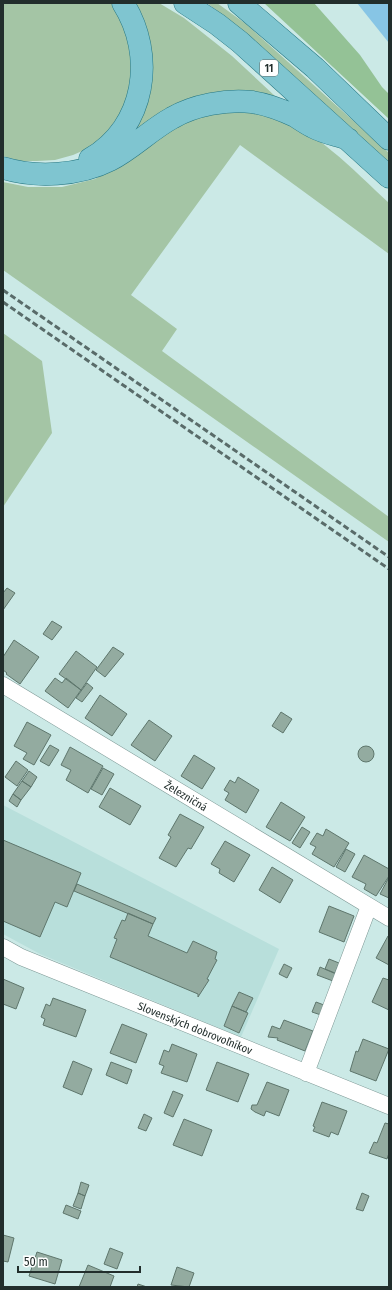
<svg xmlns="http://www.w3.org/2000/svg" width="392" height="1290" viewBox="0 0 392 1290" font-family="'Fira Sans Condensed',sans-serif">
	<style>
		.built { fill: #b8dfdb }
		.green { fill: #a4c5a5 }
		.forest { fill: #94c296 }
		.water { fill: #87c5e5 }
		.building { fill: #93aba0; stroke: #5e766c }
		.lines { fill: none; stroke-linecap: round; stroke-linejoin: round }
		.street-casing { stroke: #7d9895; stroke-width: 17 }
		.primary-casing { stroke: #277782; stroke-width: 23 }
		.street { stroke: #fff; stroke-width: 16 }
		.primary { stroke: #7fc5d0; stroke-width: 22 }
		.rail { stroke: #596b69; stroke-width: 3; stroke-dasharray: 6 3; stroke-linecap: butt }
		.labels { text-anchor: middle; stroke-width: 3.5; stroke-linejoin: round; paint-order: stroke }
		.shield { fill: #fff; stroke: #646d6b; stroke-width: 1 }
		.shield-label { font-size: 10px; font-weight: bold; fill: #222e2c }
		.street-label { font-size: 11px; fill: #222e2c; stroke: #fff }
	</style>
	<rect width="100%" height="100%" fill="#cbe9e6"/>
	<!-- built -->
	<path class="built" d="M3,805l276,144 -38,88 -201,-83 -37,-20z"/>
	<!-- green -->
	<path class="green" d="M3,3h111l22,53 -11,52 -22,29 -14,11 -16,7 -18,5 -18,1h-17l-17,-5z
		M134,3h25l25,15 48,38 44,41 -18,-3 -129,45c12,-35 29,-67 19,-105 -3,-10 -10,-21 -14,-31z
		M207,3h10l29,21 143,129v11l-149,-135z
		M219,111c14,1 33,-2 47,2 49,15 86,56 123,90v51l-149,-109 -109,150 46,34 -15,22 227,166v25l-386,-272v-88l25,5h34l33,-8 38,-22 43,-31z
		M3,333l39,28 10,72 -49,74z"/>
	<!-- forest -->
	<path class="forest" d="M264,3h50l46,52 22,32 7,7v25z"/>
	<!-- water -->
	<path class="water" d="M357,3h32v40z"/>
	<!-- building -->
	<path class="building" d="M7,588l8,5 -12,17v-17z
		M52,621l10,6 -10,13 -9,-6z
		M14,640l25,17 -19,27 -14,-10 1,-1 -4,-3v-13z
		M113,647l11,7 -19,23 -9,-7z
		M76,651l21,16 -16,23 -22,-16z
		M55,678l7,5 4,-5 15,12 -13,18 -23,-17z
		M87,683l6,5 -11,14 -6,-4z
		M100,695l27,19 -15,22 -27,-18z
		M281,712l11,7 -9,14 -11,-7z
		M149,720l23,16 -17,25 -24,-16z
		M27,722l24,13 -17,30 -11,-6 4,-6 -13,-7z
		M50,745l9,5 -10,16 -9,-5z
		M358 754a8 8 0 1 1 16 0a8 8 0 1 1-16 0Z
		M70,747l33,19 -15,27 -22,-13 5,-10 -10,-5z
		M194,755l21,13 -13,21 -21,-13z
		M16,761l12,9 -11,16 -12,-9z
		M103,768l11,6 -12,21 -11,-6z
		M29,771l8,6 -6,10 -9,-6z
		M238,777l21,13 -13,23 -21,-13 4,-7 -5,-3 6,-10 5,3z
		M22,781l9,6 -10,13 -8,-6z
		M110,788l31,18 -11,19 -31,-18z
		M13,794l8,6 -4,7 -8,-6z
		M281,802l24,15 -15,24 -24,-14z
		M180,814l24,13 -13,22 -3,-1 -12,19 -17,-9 12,-21 -3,-2z
		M302,827l8,5 -10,16 -8,-5z
		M326,829l23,14 -15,24 -22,-13 4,-7 -6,-3 7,-11 6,3z
		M3,840l78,33 -14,34 -12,-5 -15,35 -37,-16z
		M225,841l25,14 -16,27 -15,-9 1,-4 -9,-5z
		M346,849l9,5 -10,18 -9,-5z
		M364,855l25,14v7l-13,20 -12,-7 2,-5 -14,-7z
		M272,867l21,13 -13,23 -21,-13z
		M388,879l1,1v18l-9,-4z
		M77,884l79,34 -3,6 -79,-33z
		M329,906l25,10 -10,26 -25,-10z
		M128,913l25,11 -5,12 39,17 6,-12 24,11 -2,7 2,1 -10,19 2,1 -11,17v-3l-88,-37 7,-18 -3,-1 8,-18 3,1z
		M388,936l1,1v28l-13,-7z
		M329,959l10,4 -4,10 -10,-4z
		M284,964l8,4 -5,10 -8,-4z
		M320,967l16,7 -3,7 -16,-6z
		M383,978l6,2v30l-17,-8z
		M3,979l21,9 -8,21 -13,-5z
		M239,992l14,6 -7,14 -14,-6z
		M53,998l33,12 -10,27 -33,-12 2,-6 -4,-2 5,-13 4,2z
		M316,1002l8,3 -3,10 -9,-3z
		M232,1006l16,7 -9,20 -15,-7z
		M284,1020l29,11 -8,20 -28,-11 1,-2 -10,-1 4,-11 8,3z
		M122,1024l25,10 -11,29 -26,-10z
		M363,1039l26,10 -13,32 -26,-10 6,-20 2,1z
		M172,1044l25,10 -10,28 -26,-9 3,-7 -5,-2 5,-14 5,2z
		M73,1061l19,8 -10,26 -19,-8z
		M111,1062l21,8 -5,14 -21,-9z
		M217,1062l32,12 -11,28 -32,-12z
		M267,1082l22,8 -10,26 -13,-5 -2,5 -9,-4 -4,-3 1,-4h5z
		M173,1091l10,4 -10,22 -9,-4z
		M322,1102l25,9 -9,24 -7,-3 -2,5 -16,-6 2,-4 -2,-1z
		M144,1114l8,4 -6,13 -8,-3z
		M184,1119l28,11 -10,26 -29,-11z
		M385,1123l4,1v29l-2,6 -18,-6 5,-11 3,1z
		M81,1182l8,3 -4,11 -7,-3z
		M78,1193l7,3 -4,13 -8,-3z
		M362,1193l7,3 -6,15 -7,-2z
		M66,1205l15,6 -3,8 -15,-6z
		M3,1235l11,3 -6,24 -5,-1z
		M110,1248l13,5 -6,16 -13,-5z
		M37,1252l25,8 -7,24 -26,-8z
		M88,1265l26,11 -4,11h-31z
		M177,1267l17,6 -5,14 -18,-2z
		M138,1284l9,3h-10z"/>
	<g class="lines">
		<defs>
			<path id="street" d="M3,685l386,233
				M3,947l18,10 368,149
				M306,1073l63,-167"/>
			<path id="primary" d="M185,3l32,21 23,18 149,135
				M239,3l76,65 74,71
				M90,159c56,-32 66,-104 33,-156
				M3,168c32,10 76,8 107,-8 22,-11 40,-30 62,-42 22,-13 55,-19 80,-16 14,2 30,8 43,14 6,4 12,8 18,11 11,6 24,8 35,12"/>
		</defs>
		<!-- street casing -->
		<use href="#street" class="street-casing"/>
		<!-- primary casing -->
		<use href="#primary" class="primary-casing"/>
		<!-- street -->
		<use href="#street" class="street"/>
		<!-- primary -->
		<use href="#primary" class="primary"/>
		<!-- rail -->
		<path class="rail" d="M3,290l386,267
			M3,302l386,267"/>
	</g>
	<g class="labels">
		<!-- shield labels -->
		<rect class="shield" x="260" y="60" width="18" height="16" rx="3"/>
		<g class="shield-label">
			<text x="269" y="72">11</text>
		</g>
		<!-- street labels -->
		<g class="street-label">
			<text transform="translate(186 796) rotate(31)" y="4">Železničná</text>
			<text transform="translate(195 1028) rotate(22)" y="4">Slovenských dobrovoľníkov</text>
		</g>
	</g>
	<!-- border -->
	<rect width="392" height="1290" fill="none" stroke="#222e2c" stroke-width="8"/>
	<!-- scale -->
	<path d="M18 1266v6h122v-6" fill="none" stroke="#222e2c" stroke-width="2"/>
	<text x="24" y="1266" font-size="12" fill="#222e2c" stroke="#ffffff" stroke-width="3" paint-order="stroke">50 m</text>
</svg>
